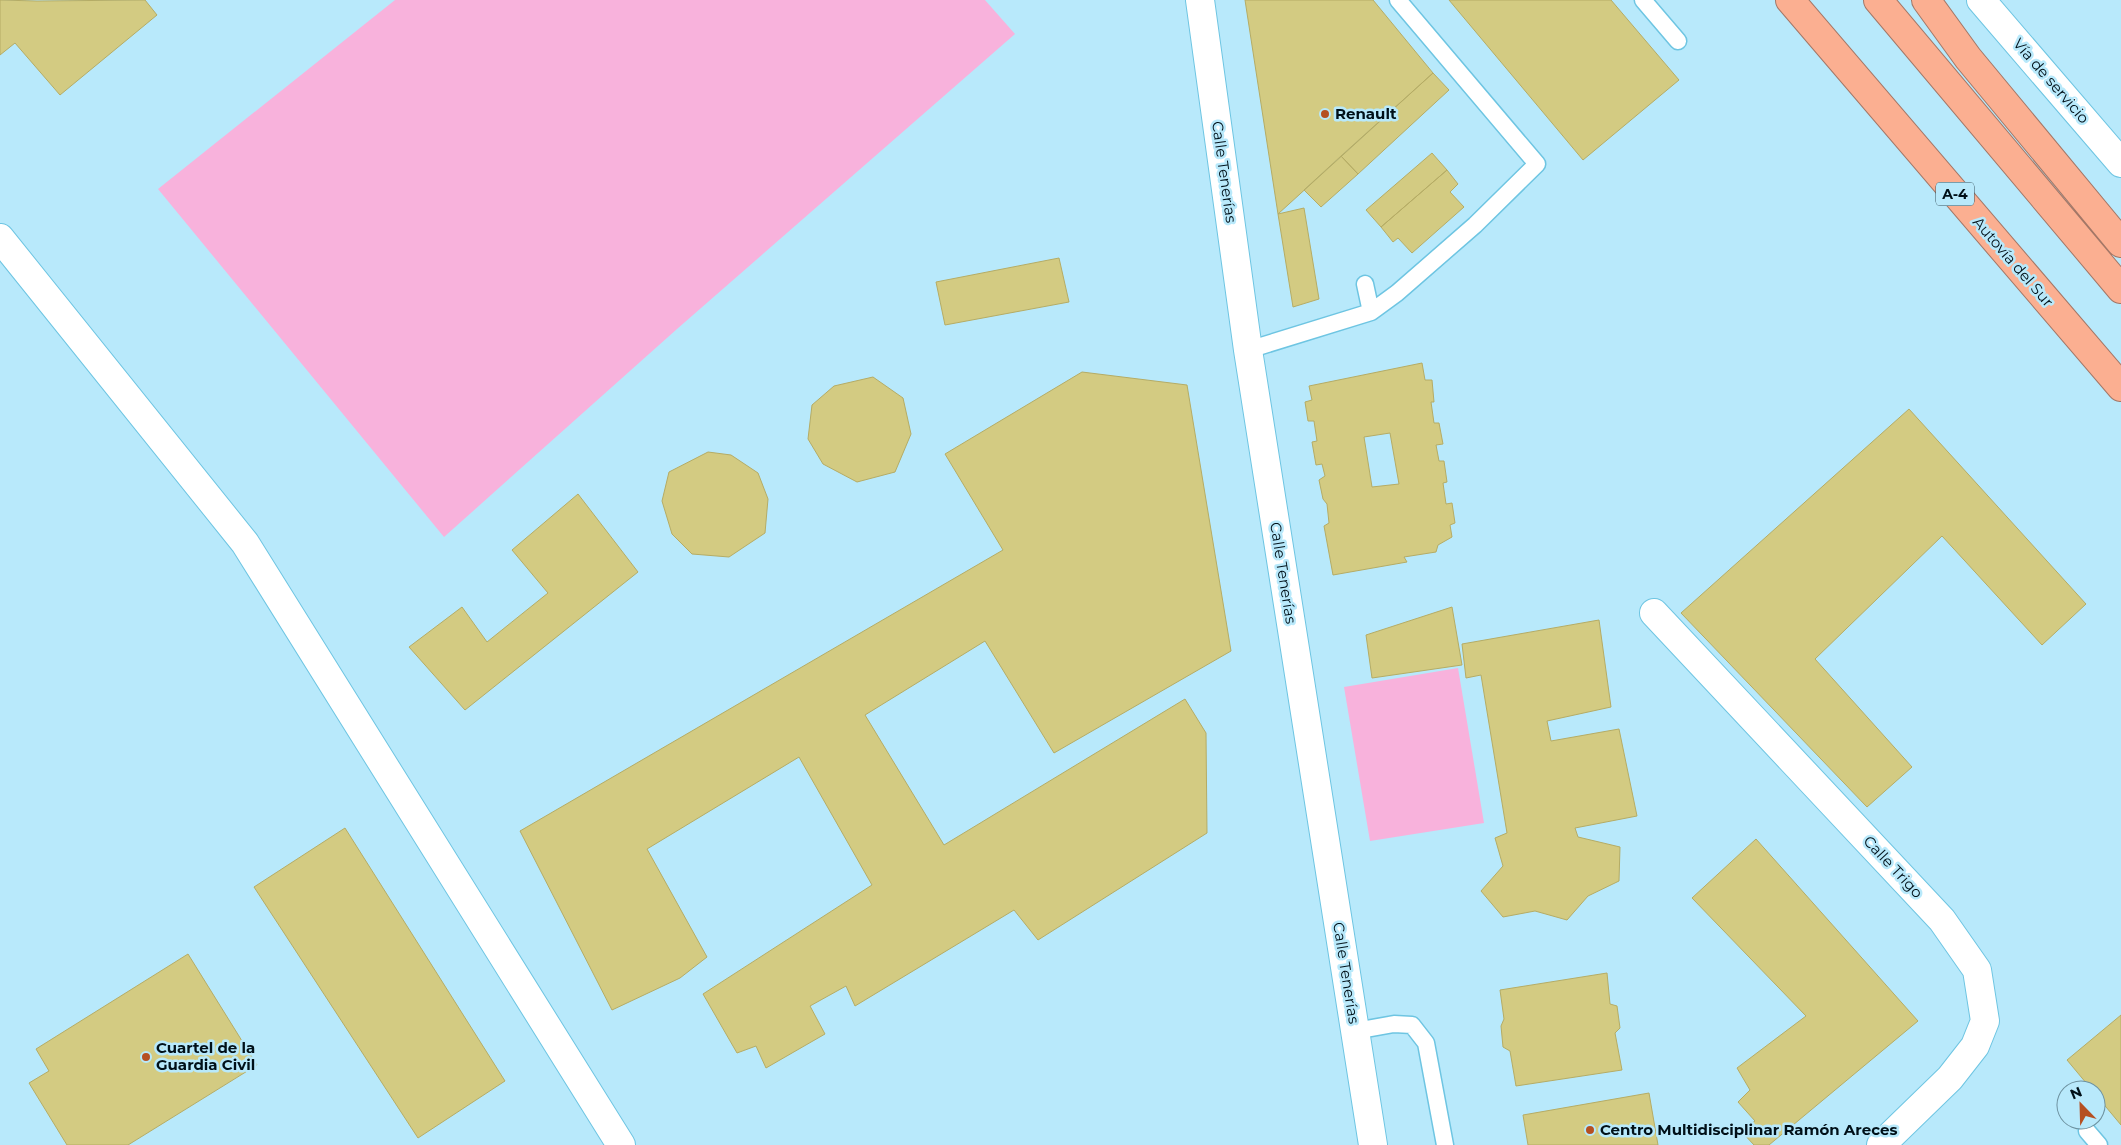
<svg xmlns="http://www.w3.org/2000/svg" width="2121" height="1145" viewBox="0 0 2121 1145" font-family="Montserrat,sans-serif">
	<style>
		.green { fill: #f8b2dc }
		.building { fill: #d3cb82; stroke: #b5ac65; fill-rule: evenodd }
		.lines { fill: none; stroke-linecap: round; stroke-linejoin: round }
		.lane-casing { stroke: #6ec5e2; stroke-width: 19 }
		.street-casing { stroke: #6ec5e2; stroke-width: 30 }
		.highway-casing { stroke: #a37767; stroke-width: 30 }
		.lane { stroke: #fff; stroke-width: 16 }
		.street { stroke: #fff; stroke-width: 28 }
		.highway { stroke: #fbaf91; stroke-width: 28 }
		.poi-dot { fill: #b55022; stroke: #b8e9fb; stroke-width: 2 }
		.labels { text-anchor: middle; stroke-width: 5; stroke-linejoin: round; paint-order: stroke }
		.shield { fill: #b8e9fb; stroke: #37515c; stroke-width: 1 }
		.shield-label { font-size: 14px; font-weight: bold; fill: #001018 }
		.street-label { font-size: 15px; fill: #001018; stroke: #b8e9fb }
		.poi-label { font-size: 15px; font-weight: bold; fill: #001018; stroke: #b8e9fb; text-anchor: start }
	</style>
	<rect width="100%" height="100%" fill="#b8e9fb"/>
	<!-- green -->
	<path class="green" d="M395,0h590l30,34 -338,295 -233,208 -286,-348z
		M1458,668l26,155 -114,18 -26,-154z"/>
	<!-- building -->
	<path class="building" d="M0,0l37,1 108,-1 12,15 -97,80 -45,-52 -15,12z
		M1245,0h128l60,73 -155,141z
		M1449,0h162l68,80 -96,80z
		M1433,73l16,17 -91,84 -17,-18z
		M1432,153l15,17 -66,57 -15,-17z
		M1341,156l17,18 -37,33 -17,-17z
		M1447,170l11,14 -8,8 14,15 -52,46 -14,-15 -5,4 -12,-15z
		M1304,208l15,91 -26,8 -15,-93z
		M1059,258l10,44 -124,23 -9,-43z
		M1422,363l3,17h7l2,22h-3l3,21h5l4,21 -7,1 3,16h5l3,21 -4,1 3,21 6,-1 3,20 -5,2 2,12 -14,8 -2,7 -32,5 3,5 -74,13 -9,-49 5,-3 -2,-19 -4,-5 -4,-19 6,-4 -3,-12 -6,1 -4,-23 5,-1 -3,-20h-6l-3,-19 7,-2 -3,-14zM1390,433l9,51 -27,3 -8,-50z
		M1082,372l105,13 44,266 -177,102 -69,-112 -120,74 79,130 241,-146 21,34 1,100 -169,107 -24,-30 -159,96 -9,-20 -36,20 15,28 -59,34 -10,-22 -19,7 -34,-59 169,-109 -73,-128 -152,92 60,108 -27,21 -68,32 -92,-179 483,-281 -58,-96z
		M873,377l30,21 8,36 -16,38 -38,10 -34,-18 -15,-25 4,-34 22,-19z
		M1909,409l177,195 -44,41 -100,-109 -127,123 97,108 -45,40 -186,-194z
		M708,452l23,3 27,18 10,26 -3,34 -36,24 -37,-3 -20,-20 -10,-33 7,-29z
		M578,494l60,78 -173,138 -56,-63 53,-40 25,35 61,-49 -36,-43z
		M1452,607l10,58 -90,13 -6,-43z
		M1599,620l12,87 -64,14 4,20 68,-12 18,87 -62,12 3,9 42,10 -1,34 -31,15 -21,24 -32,-9 -32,6 -22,-26 22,-25 -8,-28 12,-5 -26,-158 -15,3 -4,-34z
		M345,828l160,253 -87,57 -164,-251z
		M1756,839l162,182 -149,124h-15l-13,-14 14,-10 -17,-19 12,-12 -13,-22 69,-52 -114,-118z
		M188,954l69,111 -129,80h-61l-38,-62 20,-12 -13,-22z
		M1607,973l3,31 7,2 3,22 -5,5 7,37 -106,16 -6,-35 -7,-4 -2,-21 3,-7 -4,-29z
		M2121,1015v110l-25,-30v-5h-4l-25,-30z
		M1649,1093l9,52h-130l-5,-30z"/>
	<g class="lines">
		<defs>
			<path id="lane" d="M1643,0l35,41
				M1365,284l6,28
				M1248,350l123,-38 26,-19 78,-68 62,-61 -139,-164
				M1355,1031l39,-7 18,1 14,18 19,102
				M2087,1131l12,14"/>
			<path id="street" d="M1200,0l48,350 125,795
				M1981,0l140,163
				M0,238l245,305 376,602
				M1654,613l288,307 35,50 8,51 -10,25 -25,32 -69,67"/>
			<path id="highway" d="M1790,0l331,387
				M1878,0l243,289
				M1926,0l42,58 153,185"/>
		</defs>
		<!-- lane casing -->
		<use href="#lane" class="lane-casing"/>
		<!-- street casing -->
		<use href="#street" class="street-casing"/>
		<!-- highway casing -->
		<use href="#highway" class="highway-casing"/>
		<!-- lane -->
		<use href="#lane" class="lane"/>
		<!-- street -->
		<use href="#street" class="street"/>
		<!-- highway -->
		<use href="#highway" class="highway"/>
	</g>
	<!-- markers -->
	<g class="poi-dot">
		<circle cx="1325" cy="114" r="5"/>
		<circle cx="146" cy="1057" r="5"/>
		<circle cx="1590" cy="1130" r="5"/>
	</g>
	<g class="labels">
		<!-- shield labels -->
		<rect class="shield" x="1936" y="182.5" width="38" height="23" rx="4"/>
		<g class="shield-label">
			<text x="1955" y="199">A-4</text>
		</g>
		<!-- street labels -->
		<g class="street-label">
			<text transform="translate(2051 81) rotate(49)" y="5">Vía de servicio</text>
			<text transform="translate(1224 172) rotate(82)" y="5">Calle Tenerías</text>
			<text transform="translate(2013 262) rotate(49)" y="5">Autovía del Sur</text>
			<text transform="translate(1283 573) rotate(81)" y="5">Calle Tenerías</text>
			<text transform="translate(1893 867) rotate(47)" y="5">Calle Trigo</text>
			<text transform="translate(1346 973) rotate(81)" y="5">Calle Tenerías</text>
		</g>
		<!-- poi labels -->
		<g class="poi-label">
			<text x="1335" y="119">Renault</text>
			<text x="156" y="1053">Cuartel de la<tspan x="156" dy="17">Guardia Civil</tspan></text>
			<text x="1600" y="1135">Centro Multidisciplinar Ramón Areces</text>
		</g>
	</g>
	<!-- north arrow -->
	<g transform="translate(2081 1105) rotate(337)"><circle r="24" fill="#b8e9fb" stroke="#6e92a0"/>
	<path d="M0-4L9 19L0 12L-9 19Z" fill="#b55022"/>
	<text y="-8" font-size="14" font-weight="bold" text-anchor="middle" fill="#001018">N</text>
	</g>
</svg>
